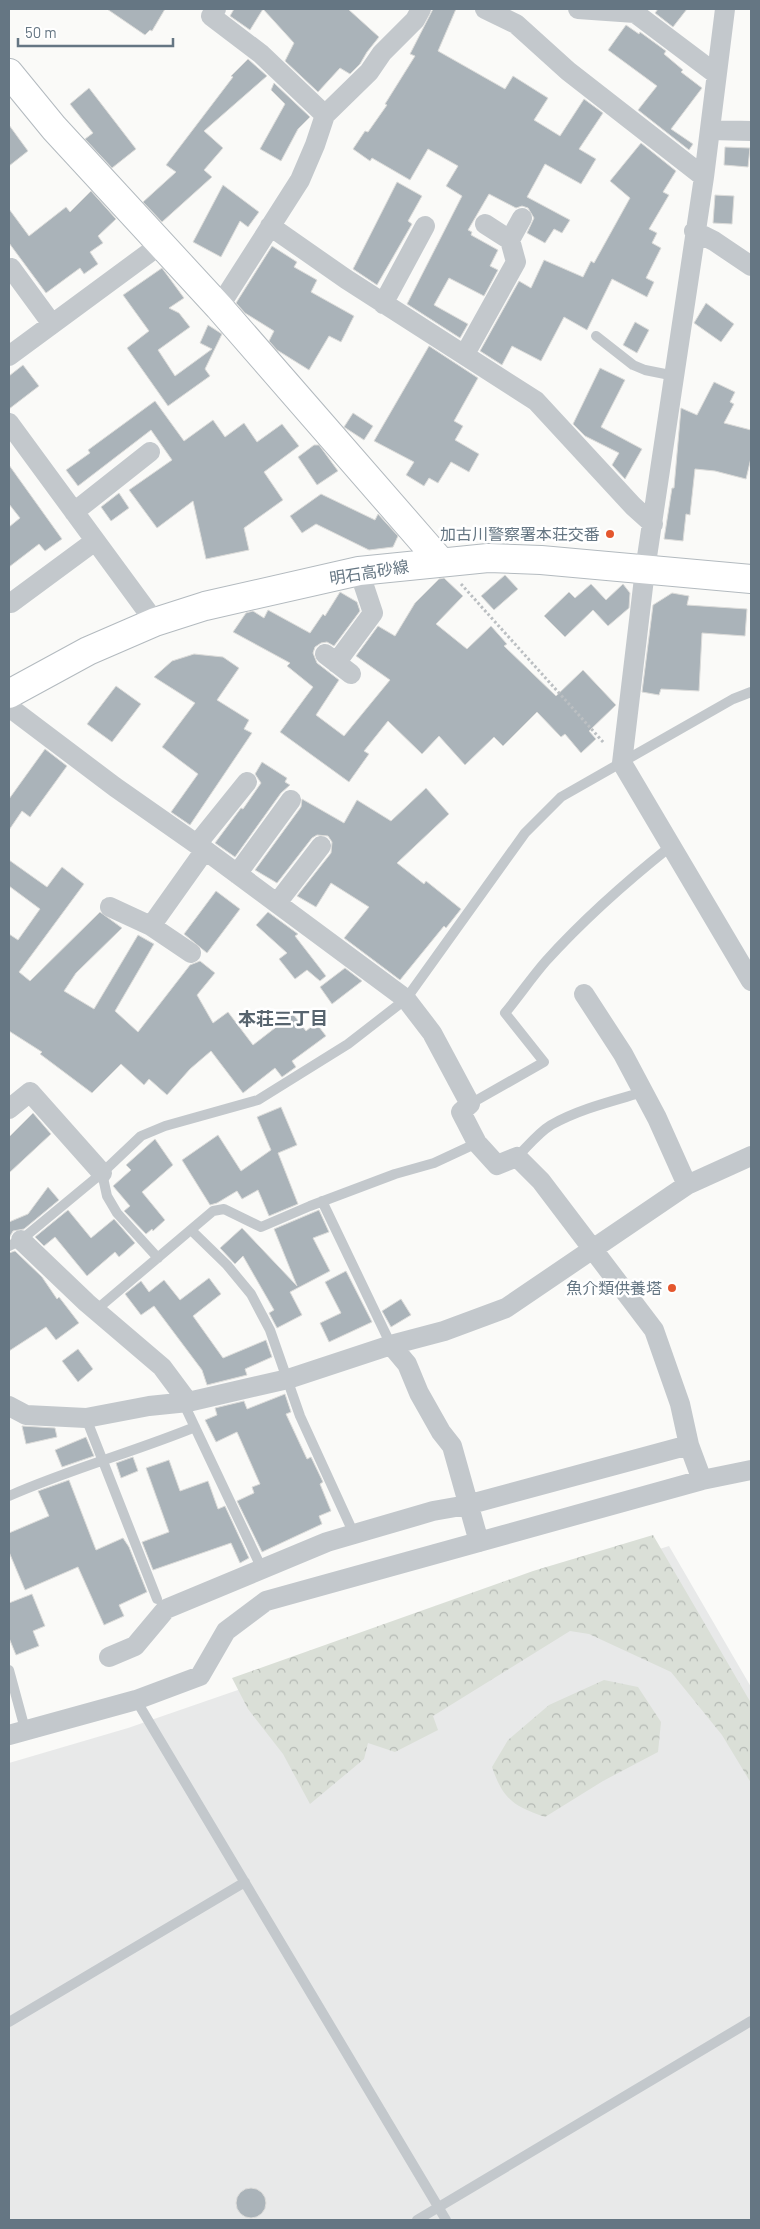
<svg xmlns="http://www.w3.org/2000/svg" width="760" height="2229" viewBox="0 0 760 2229" font-family="Barlow,'Noto Sans JP',sans-serif">
	<style>
		.built { fill: #e8e9e9 }
		.forest { fill: url(#forest-crowns) }
		.building { fill: #aab3b9; stroke: #dcdcda }
		.lines { fill: none; stroke-linecap: round; stroke-linejoin: round }
		.secondary-casing { stroke: #b3babf; stroke-width: 30 }
		.path { stroke: #bbbfc2; stroke-width: 3; stroke-dasharray: 2.5 2.5; stroke-linecap: butt }
		.lane { stroke: #c3c8cc; stroke-width: 10 }
		.street { stroke: #c3c8cc; stroke-width: 20 }
		.secondary { stroke: #fff; stroke-width: 28 }
		.poi-dot { fill: #e4572e; stroke: #fff; stroke-width: 2 }
		.labels { text-anchor: middle; stroke-width: 5; stroke-linejoin: round; paint-order: stroke }
		.poi-label { font-size: 16px; fill: #657683; stroke: #fff; text-anchor: end }
		.street-label { font-size: 16px; fill: #657683; stroke: #fff }
		.neighbourhood-label { font-size: 18px; font-weight: bold; fill: #57646e; stroke: #fff }
	</style>
	<defs>
		<pattern id="forest-crowns" width="20" height="18" patternUnits="userSpaceOnUse" patternTransform="scale(1.25)"><rect width="20" height="18" fill="#dadfd7"/><path d="M2 6a3 3 0 1 1 6 0M12 15a3 3 0 1 1 6 0" fill="none" stroke="#b4b9b4"/></pattern>
	</defs>
	<rect width="100%" height="100%" fill="#fafaf8"/>
	<!-- built -->
	<path class="built" d="M669,1546l82,141v533h-742v-457l119,-35 352,-122z"/>
	<!-- forest -->
	<path class="forest" d="M653,1535l98,168v80l-29,-48 -51,-63 -82,-38 -19,-3 -137,85 5,14 -43,22 -27,-9 -4,16 -54,45 -27,-50 -35,-45 -16,-31 301,-107z
		M604,1680l34,7 23,35 -3,30 -55,29 -58,36c-32,-11 -42,-18 -53,-50l16,-27 41,-35z"/>
	<!-- building -->
	<path class="building" d="M107,9h58l-13,22 -2,-1 -5,5z
		M234,9h29l-13,21 -20,-14z
		M263,9h85l31,28 -12,15 -7,12 -10,10 -10,-6 -22,24 -33,-31 9,-18z
		M433,9h23l-18,42 67,38 8,-13 35,22 -14,22 26,16 24,-37 19,14 -24,36 17,10 -15,25 -36,-20 -18,33 43,23 -8,13 -8,-4 -9,14 -18,-10 7,-15 -6,-10 -6,-2 -6,2 -27,-14 -21,36 4,2 -1,3 27,15 -8,16 8,4 -14,26 -35,-18 -15,27 34,19 -8,14 -53,-34 55,-108 -16,-10 12,-20 -30,-17 -18,31 -38,-22 -2,3 -17,-12 12,-18 3,1 19,-27 -2,-1 30,-48 -5,-2z
		M658,9h29l-14,18 -18,-14z
		M626,25l13,9 1,-2 26,19 -2,3 19,16 -2,2 21,16 -31,41 22,15 -4,6 -51,-40 19,-24 -49,-36z
		M248,59l19,17 -63,55 19,17 -19,22 8,7 -50,45 -19,-20 33,-30 -10,-7 67,-88 -2,-1z
		M274,83l36,34 -12,12 -17,32 -21,-12 25,-45 -14,-14z
		M89,88l47,61 -24,19 -27,-29 8,-6 -23,-29z
		M9,125l19,26 -19,15z
		M641,143l35,28 -13,21 6,3 -20,34 8,4 -5,10 9,5 -15,30 8,4 -7,15 -35,-18 -25,51 -23,-13 -23,44 -29,-15 -10,19 -22,-14 39,-70 12,7 13,-28 39,17 8,-16 3,2 36,-65 -20,-17z
		M725,147l25,1 -2,19 -24,-2z
		M397,182l25,14 -14,25 4,3 -35,61 -24,-16z
		M223,185l36,27 -11,15 -8,-6 -19,36 -28,-15z
		M91,191l25,28 -18,17 5,7 -13,9 8,12 -14,10 -4,-6 -34,25 -37,-50v-34l20,27 37,-29 4,5z
		M715,195l19,1 -2,28 -19,-1z
		M272,246l25,16 -3,5 23,13 -6,12 43,24 -13,26 -12,-6 -20,34 -32,-20 -8,-9 5,-10 -29,-18 -9,-10z
		M162,268l22,30 -15,10 10,5 11,14 -32,23 17,26 37,-27 -12,-6 8,-18 14,9 -17,35 5,7 -42,30 -41,-58 22,-17 -26,-36z
		M706,303l28,21 -13,18 -27,-19z
		M635,322l14,8 -12,23 -14,-8z
		M429,346l49,32 -24,43 9,5 -8,14 24,14 -10,18 -18,-10 -13,21 -9,-5 -5,8 -18,-11 8,-13 -40,-21z
		M23,365l16,21 -30,23v-33z
		M600,368l25,12 -24,47 41,22 -17,30 -13,-14 7,-12 -34,-17 -12,-12z
		M714,382l21,10 -5,10 4,2 -10,19 27,7v28l-5,21 -31,-8 -20,-2 -5,46 -4,-1 -3,27 -19,-2 8,-51h2l7,-80 16,7z
		M155,401l29,40 29,-21 12,17 19,-14 13,19 25,-18 17,22 -35,26 19,28 -39,28 5,22 -43,9 -13,-58 -36,27 -28,-38 43,-30 -21,-30 -73,56 -12,-16 24,-17 -2,-3z
		M353,413l20,13 -9,14 -20,-13z
		M314,445h5l19,26 -21,14 -19,-28z
		M9,465l53,74 -17,12 -6,-7 -30,23v-40l11,-9 -11,-14z
		M119,493l10,15 -18,13 -10,-14z
		M321,494l54,26 3,-6 20,22 -5,11 -24,3 -53,-26 -14,9 -12,-17z
		M505,575l13,14 -24,21 -13,-14z
		M444,578l19,18 -27,28 31,25 24,-23 16,18 -3,2 52,50 27,-26 33,35 -27,26 7,8 -15,14 -16,-19 -4,3 -24,-25 -34,34 -9,-9 -29,28 -26,-29 -17,18 -34,-33 -24,30 5,3 -20,28 -69,-50 33,-45 -26,-21 3,-3 -57,-31 13,-19 7,-2 11,7 4,-8 42,23 13,-19 2,2 15,-24 17,10 3,9 -26,35 -7,-4 -6,1 -6,4 -2,6 4,10 22,17 -23,35 28,21 46,-56 -34,-24 22,-30 17,10 20,-33 24,-24z
		M591,584l15,16 17,-16 7,9 -1,15 -21,18 -15,-16 -28,27 -21,-21 25,-24 6,6z
		M672,593l17,3 -2,9 60,4 -2,27 -43,-3 -3,58 -38,-2 -2,6 -17,-3 11,-87z
		M194,654l29,3 16,11 -22,32 32,20 -5,9 8,4 -62,92 -19,-13 27,-38 -36,-27 33,-44 -41,-26 18,-16z
		M116,686l25,18 -29,38 -25,-18z
		M45,749l22,17 -37,51 -8,-6 -13,19v-31z
		M262,762l25,16 -2,4 5,3 -9,8 -46,64 -20,-14 26,-35 2,1 18,-26 -6,-9z
		M426,788l23,26 -52,49 27,21 2,-3 35,28 -15,19 -2,-2 -44,54 -56,-42 25,-31 -38,-24 -15,24 -19,-11 34,-43 1,-11 -4,-6 -11,-1 -5,3 -35,45 -22,-13 46,-63 1,-8 42,24 13,-23 34,21z
		M9,860l38,27 15,-20 22,17 -65,88 11,9 70,-69 22,16 -46,45 -12,18 30,18 44,-74 16,9 -39,67 23,21 52,-67 10,-4 15,12 -18,22 16,28 15,-11 25,33 40,-31 13,17 10,-8 10,13 -34,25 4,6 -14,10 -7,-9 -32,25 -32,-42 -21,18 -23,26 -18,-16 -5,6 -23,-21 -29,29 -52,-39 2,-2 -33,-21v-97l9,6 22,-31 -31,-23z
		M216,891l24,18 -33,44 -23,-19z
		M268,912l30,22 -3,2 31,40 -6,5 -13,-11 -12,9 -16,-20 8,-6 -31,-28z
		M345,968l17,13 -30,23 -12,-17z
		M281,1107l16,38 -19,8 20,51 -29,12 -11,-26 -16,9 -5,-8 -20,12 -7,2 -28,-45 36,-25 23,36 30,-21 -14,-33z
		M33,1113l18,21 -42,39v-36z
		M155,1139l18,26 -31,27 23,28 -12,11 -1,-2 -6,5 -22,-23 6,-5 -17,-20 18,-16 -5,-5z
		M48,1187l11,13 -35,29 -11,2 -4,7v-16l19,-8z
		M68,1210l23,28 23,-19 21,24 -16,14 -4,-5 -28,24 -32,-39 -11,9 -9,-9z
		M319,1210l10,22 -16,6 17,33 -40,21 12,23 -25,13 -8,-15 5,-3 -31,-54 -8,8 -15,-16 22,-20 55,58 -23,-57z
		M15,1251l27,26 15,22 2,-2 20,26 -23,17 -10,-13 -37,24v-98z
		M346,1271l26,51 -43,20 -9,-19 21,-10 -16,-31z
		M209,1278l12,16 -28,22 30,42 43,-18 6,17 -27,12 2,6 -40,10 -5,-15 -48,-64 -13,9 -16,-21 16,-13 8,11 15,-12 16,20z
		M401,1299l10,16 -20,12 -9,-16z
		M78,1349l15,20 -15,13 -16,-21z
		M285,1394l6,18 -5,2 21,45 4,-2 12,25 -3,2 11,27 -12,5 3,8 -60,28 -25,-51 17,-8 -2,-6 8,-3 -23,-52 -21,10 -11,-22 12,-5 -2,-7 29,-7 3,8z
		M22,1426l33,2 2,9 -31,7z
		M86,1437l8,19 -32,11 -7,-17z
		M133,1457l5,14 -17,7 -5,-15z
		M169,1460l11,31 28,-10 10,28 7,-3 24,52 -9,5 -9,-20 -78,27 -11,-28 27,-10 -23,-64z
		M69,1480l27,70 27,-12 6,9 18,45 -28,13 5,11 -20,9 -26,-58 -53,23 -16,-38v-19l40,-17 -11,-25z
		M32,1594l13,32 -12,5 6,15 -23,9 -7,-17v-35z
		M236 2203a15 15 0 1 1 30 0a15 15 0 1 1-30 0Z"/>
	<g class="lines">
		<defs>
			<path id="secondary" d="M9,73l45,55 165,179 222,255
				M9,694l79,-43 67,-29 50,-16 154,-35 129,-13 53,2 210,19"/>
		</defs>
		<!-- secondary casing -->
		<use href="#secondary" class="secondary-casing"/>
		<!-- path -->
		<path class="path" d="M461,584l143,159"/>
		<!-- lane -->
		<path class="lane" d="M596,336l37,29 12,5 30,6
			M470,1104l74,-42 -39,-49c14,-17 27,-36 41,-52 38,-42 81,-80 125,-115
			M517,1157c11,-11 21,-24 34,-32 28,-16 62,-24 92,-33
			M102,1173l5,23 10,17 41,45
			M322,1201l69,144
			M191,1230l36,35 24,29 19,36 30,86 54,118
			M9,1246l12,-6 81,-67 39,-37 24,-10 93,-26 90,-56 58,-45 119,-166 36,-36 172,-98 18,-7
			M96,1310l117,-99 11,-2 37,18 49,-21 85,-32 39,-11 43,-20
			M183,1402l79,167
			M86,1418l71,181
			M9,1496c61,-27 125,-44 186,-69
			M9,1670l16,59
			M136,1700l310,520
			M9,2022l236,-140
			M417,2220l334,-199"/>
		<!-- street -->
		<path class="street" d="M216,9l-5,7 50,38 64,61
			M485,9l31,15 52,47 136,106
			M578,9l57,4 81,61
			M725,9l-21,168 -59,393 -23,193 129,218
			M710,130l41,1
			M270,226l76,53 190,122 97,105 20,18
			M694,231l20,10 37,25
			M510,240l12,-22
			M11,268l41,56
			M383,304l42,-78
			M219,307l81,-127 15,-35 10,-30 44,-43 13,-19 33,-33 6,-11
			M465,354l51,-92 -6,-22 -25,-16
			M9,356l152,-112
			M9,423l146,199
			M74,512l76,-60
			M11,603l84,-62
			M325,654l26,20
			M336,663l37,-50 -14,-42
			M9,707l106,80 90,63 201,149 26,34 38,71 -9,8 16,31 20,22 20,-8 24,24 113,149 26,74 9,41 13,35
			M197,844l50,-62
			M237,874l54,-74
			M277,903l44,-57
			M110,907l41,19 40,27
			M151,926l54,-76
			M584,994l39,60 34,64 30,67
			M9,1109l21,-17 72,81
			M21,1240l66,63 75,64 26,35
			M391,1345l16,19 12,29 22,39 11,14 27,96
			M9,1406l17,9 60,3 63,-12 39,-4 100,-23 103,-34 53,-14 62,-23 181,-123 64,-29
			M109,1657l26,-11 31,-37 161,-67 106,-31 34,-6 222,-60
			M9,1735l127,-35 64,-24 26,-45 40,-30 436,-121 49,-10"/>
		<!-- secondary -->
		<use href="#secondary" class="secondary"/>
	</g>
	<!-- markers -->
	<g class="poi-dot">
		<circle cx="610" cy="534" r="5"/>
		<circle cx="672" cy="1288" r="5"/>
	</g>
	<g class="labels">
		<!-- poi labels -->
		<g class="poi-label">
			<text x="600" y="540">加古川警察署本荘交番</text>
			<text x="662" y="1294">魚介類供養塔</text>
		</g>
		<!-- street labels -->
		<g class="street-label">
			<text transform="translate(369 572) rotate(-9)" y="6">明石高砂線</text>
		</g>
		<!-- neighbourhood labels -->
		<g class="neighbourhood-label">
			<text x="283" y="1025">本荘三丁目</text>
		</g>
	</g>
	<!-- border -->
	<rect width="760" height="2229" fill="none" stroke="#657683" stroke-width="20"/>
	<!-- scale -->
	<path d="M18 38v8h155v-8" fill="none" stroke="#657683" stroke-width="2.5"/>
	<text x="25" y="38" font-size="15" fill="#657683" stroke="#ffffff" stroke-width="4" paint-order="stroke">50 m</text>
</svg>
